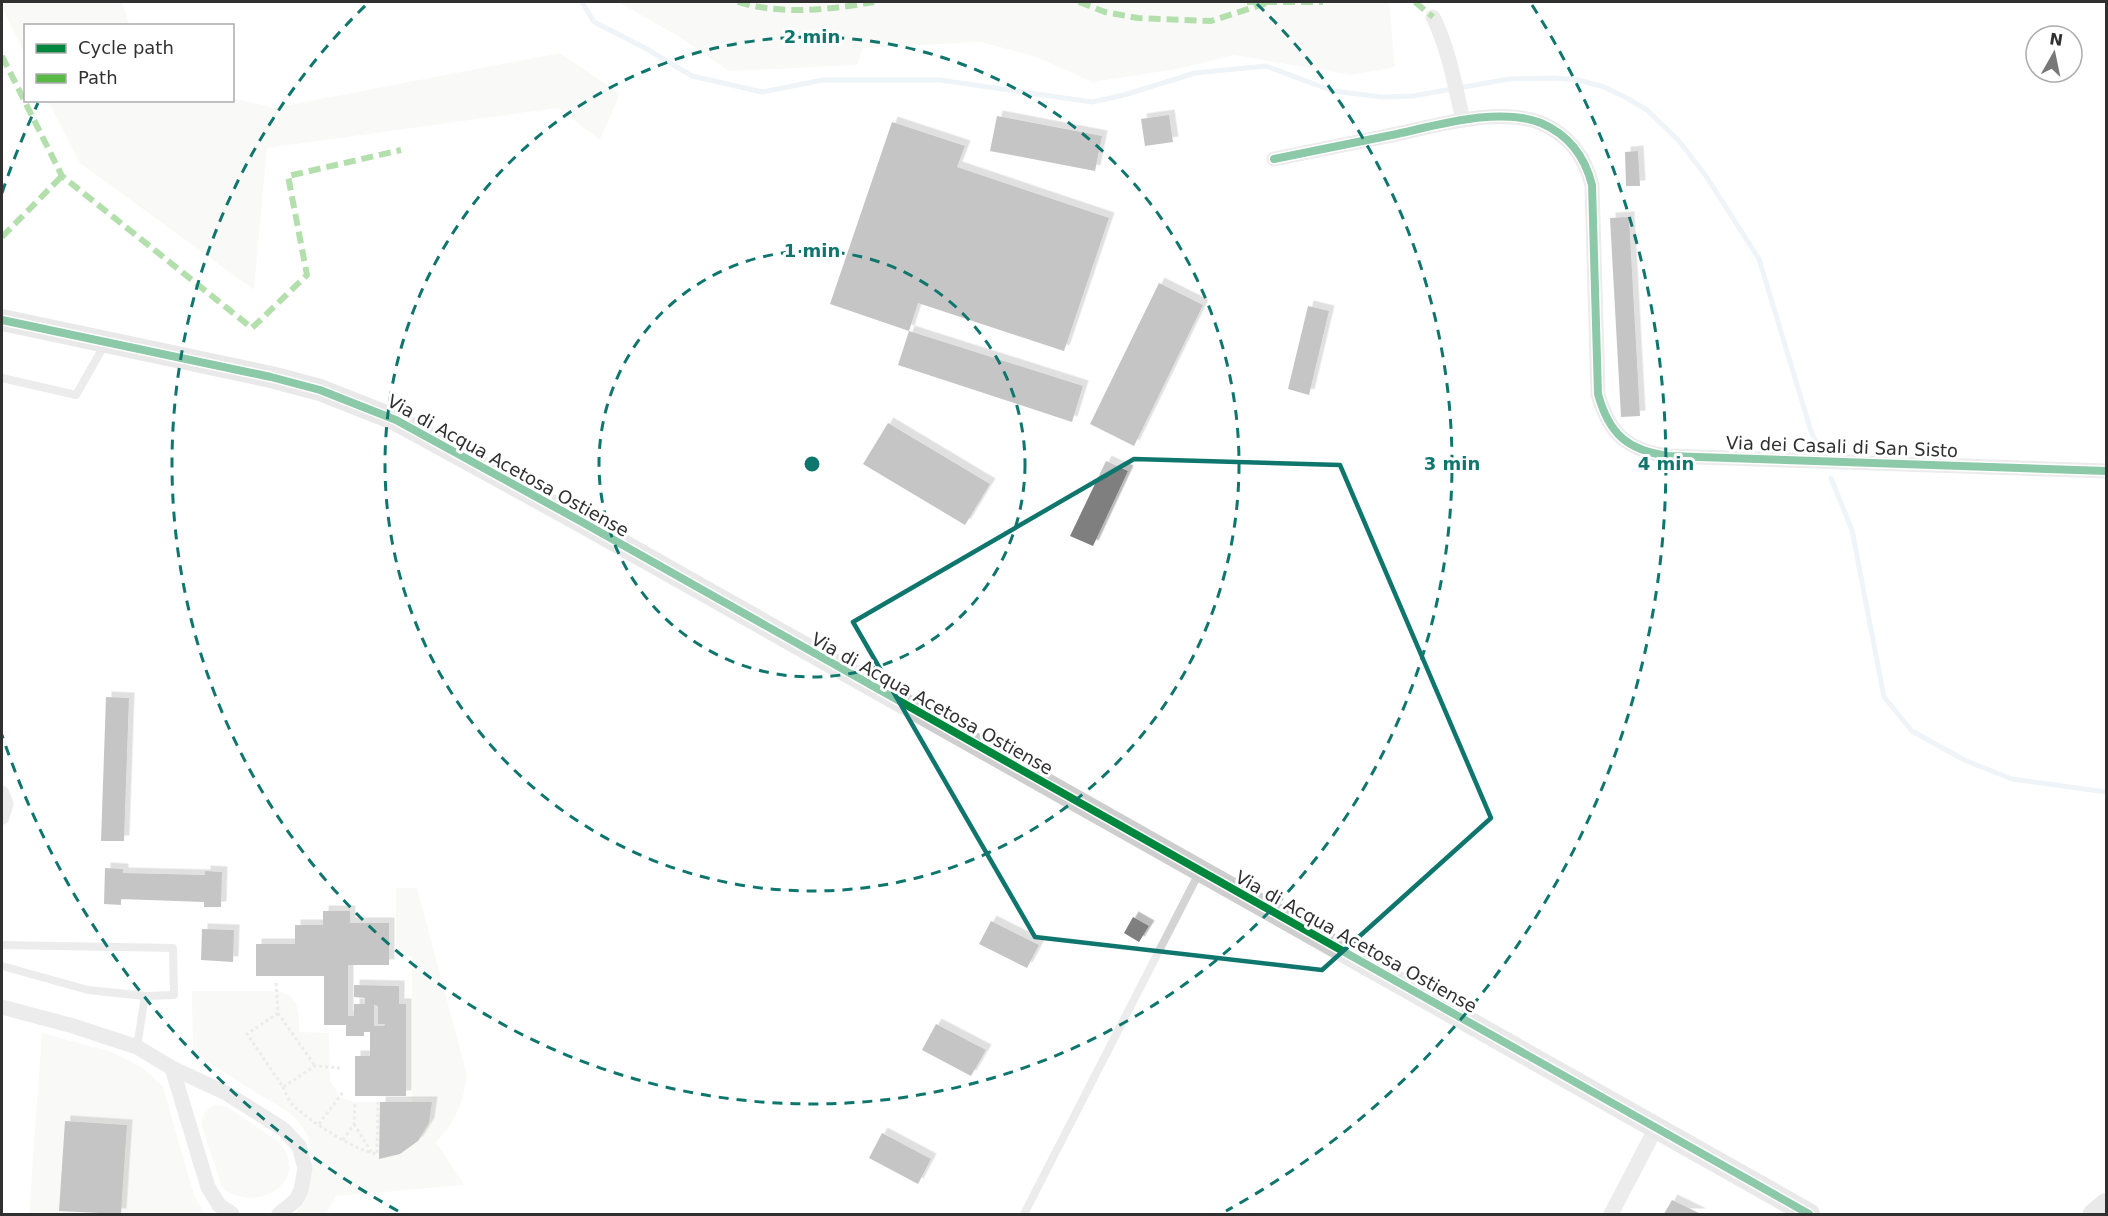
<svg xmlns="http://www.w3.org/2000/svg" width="2108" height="1216" viewBox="0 0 2108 1216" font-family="'DejaVu Sans',sans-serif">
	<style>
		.green { fill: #f1f4ed }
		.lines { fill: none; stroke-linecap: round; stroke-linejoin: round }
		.stream { stroke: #dce7f0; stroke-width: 5 }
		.building { fill: #7f7f7f; fill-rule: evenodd; filter: url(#shadow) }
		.path { stroke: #d4d4d4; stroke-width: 3; stroke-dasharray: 3 3; stroke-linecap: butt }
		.lane { stroke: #d4d4d4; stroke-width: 8 }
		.street { stroke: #d4d4d4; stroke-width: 15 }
		.secondary { stroke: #cecece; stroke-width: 22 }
		.quiet { stroke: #58b947; stroke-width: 6; stroke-dasharray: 12 6; stroke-linecap: butt }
		.cycleway-casing { stroke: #fff; stroke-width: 11 }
		.cycleway { stroke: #00873e; stroke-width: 8 }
		.marked { fill: none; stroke: #0f766e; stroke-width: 4.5; stroke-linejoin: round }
		.ring { fill: none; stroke: #0f766e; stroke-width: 3; stroke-dasharray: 10 8 }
		.labels { text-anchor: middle; stroke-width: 6; stroke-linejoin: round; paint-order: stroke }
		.street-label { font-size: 18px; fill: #303030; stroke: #fff }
		.centre { fill: #0f766e; stroke: #fff; stroke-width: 3 }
		.ring-label { font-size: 18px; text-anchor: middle; font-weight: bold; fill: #0f766e; stroke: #fff; stroke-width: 6; stroke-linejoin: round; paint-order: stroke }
	</style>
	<defs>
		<filter id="shadow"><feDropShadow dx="5.5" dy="-5.5" stdDeviation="0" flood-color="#0004"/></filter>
	</defs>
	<rect width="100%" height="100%" fill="#fff"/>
	<!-- green -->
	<path class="green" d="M2,2h120l7,23 -103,1 -1,29 -23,-48z
		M618,2h771l6,65 -44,8 -117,-20 -57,14 -85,13 -58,-26 -54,-14 -117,6 -6,17 -128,6 -51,-35z
		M560,53l60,41 -20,46 -42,-32 -291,40 -13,142 -174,-127 -32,-62 184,-1 1,-2 41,10z
		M396,888h21l50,187c-3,26 -12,48 -31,67l28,43 -128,11 -10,18h-31c20,-27 27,-71 -1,-97 -11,-10 -26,-17 -39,-25 -20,-13 -41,-26 -62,-39l-1,-62h85c23,3 22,23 22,41l30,1 1,47 10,17 15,5h57v-146h-16z
		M42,1033l70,19 31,16 20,19 31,108 11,19h-176z
		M215,1105l12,2 50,33c38,40 -20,76 -55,48l-20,-62c-1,-11 4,-17 13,-21z"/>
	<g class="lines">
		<!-- stream -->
		<path class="stream" d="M582,2l12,20 51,26 47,28 70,16 61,-12h117l152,22 32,-7 71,-22 71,-7 67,25 49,6 31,-1 96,-17 45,-1 25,2 25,7 21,10 22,13 32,31 27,35 53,83 52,172 8,18
			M1831,478l21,52 32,167 28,34 52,29 48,19 94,13"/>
	</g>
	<!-- building -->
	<path class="building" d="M1169,115l4,27 -28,4 -4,-27z
		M997,116l105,20 -7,35 -105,-20z
		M892,122l73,24 -8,21 152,51 -45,133 -146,-48 -9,28 -79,-27z
		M1638,151l2,35h-14l-1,-34z
		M1629,217l11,199 -19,1 -11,-199z
		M1159,283l44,22 -69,141 -44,-22z
		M1308,306l21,5 -20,84 -21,-6z
		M909,331l174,55 -11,36 -174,-57z
		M888,423l102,61 -25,41 -102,-61z
		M1106,461l22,10 -35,75 -23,-10z
		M106,697l23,1 -5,143h-23z
		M105,868l18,1v4l82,2v-4l17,1 -1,35h-17v-5l-83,-3v6l-17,-1z
		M323,911h27v12h39v42h-41v51h6v-12h11v-6l-11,-1v-12l45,1v18h7v92h-51v-40h15v-24h-6v4h-18v-11h-22v-49h-68v-32h39v-19h28zM374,1005l4,1v18h7l-1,2h-10z
		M1133,917l16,9 -10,16 -15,-9z
		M991,921l48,24 -12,23 -48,-24z
		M202,929l32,1 -1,32 -32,-2z
		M936,1024l50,26 -15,26 -49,-26z
		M380,1102h52l-3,21 -11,18 -18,13 -21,5z
		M65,1121l62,4 -6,89 -62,-3z
		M882,1133l49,26 -13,25 -49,-26z
		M1672,1200l29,14h-37z"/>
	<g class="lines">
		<!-- path -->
		<path class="path" d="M276,983l2,30 37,53
			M278,1013l-31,21 36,53 32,-21 25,2
			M283,1087c3,7 6,15 12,20 18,16 59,43 82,47l1,-52
			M319,1124l24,-32
			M354,1124l18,29
			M343,1140l11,-16 1,-22"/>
		<!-- lane -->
		<path class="lane" d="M2,378l74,17 29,-51
			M2,945l171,3 1,47 -29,1 -8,51
			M2,966l86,24 57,6
			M1024,1214l175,-341"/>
		<!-- street -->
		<path class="street" d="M1433,17c16,32 22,69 30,103
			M1274,159c39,-8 78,-16 118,-24 43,-9 107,-29 149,-12 28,12 44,34 51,62l6,209c11,40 29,56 70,62l438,15
			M2,793l4,11 -4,13
			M2,1007l71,19 64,21 35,21 54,25 57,36 16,17 6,22 -4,22 -5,10 -17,14
			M172,1068l36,119 11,18 13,9
			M1611,1214l45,-86"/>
		<!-- secondary -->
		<path class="secondary" d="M2,320l269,57 49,13 76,30 186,102 1227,692
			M2094,1214l12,-10"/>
		<!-- quiet -->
		<path class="quiet" d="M738,2c43,13 91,8 136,0
			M1079,2l26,10 33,6 73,3 59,-19
			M1247,2h76
			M1415,2l18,15
			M2,56l60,120 190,152 55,-53 -19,-99 113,-26
			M2,237l60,-61"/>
		<defs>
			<path id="cycleway" d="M1274,159c39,-8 78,-16 118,-24 43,-9 107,-29 149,-12 28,12 44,34 51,62l6,209c11,40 29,56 70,62l438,15
				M2,320l269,57 49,13 76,30 186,102 1227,692"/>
		</defs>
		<!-- cycleway casing -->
		<use href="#cycleway" class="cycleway-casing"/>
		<!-- cycleway -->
		<use href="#cycleway" class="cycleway"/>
	</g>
	<!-- marked area -->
	<path d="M0 0H2108V1216H0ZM1134,459l206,6 151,353 -169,152 -287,-33 -182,-315z" fill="#fff" fill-opacity=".55" fill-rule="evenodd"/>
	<path class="marked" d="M1134,459l206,6 151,353 -169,152 -287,-33 -182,-315z"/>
	<!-- distance rings -->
	<g class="ring">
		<circle cx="812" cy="464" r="213"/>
		<circle cx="812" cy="464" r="427"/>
		<path d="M1257 4A640 640 0 1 1 367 4"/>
		<path d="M398 1211A854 854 0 0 1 2 735M2 193A854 854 0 0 1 38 103M1532 5A854 854 0 0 1 1226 1211"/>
	</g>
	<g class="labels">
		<!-- street labels -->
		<g class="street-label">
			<text transform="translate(1842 447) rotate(2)" y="6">Via dei Casali di San Sisto</text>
			<text transform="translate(508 466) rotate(29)" y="6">Via di Acqua Acetosa Ostiense</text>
			<text transform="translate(932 704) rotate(29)" y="6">Via di Acqua Acetosa Ostiense</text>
			<text transform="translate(1356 942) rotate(29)" y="6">Via di Acqua Acetosa Ostiense</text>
		</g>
	</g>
	<circle cx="812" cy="464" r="9" class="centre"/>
	<g class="ring-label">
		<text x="812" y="43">2 min</text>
		<text x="812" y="257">1 min</text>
		<text x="1452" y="470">3 min</text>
		<text x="1666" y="470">4 min</text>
	</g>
	<!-- border -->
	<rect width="2108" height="1216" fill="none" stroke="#303030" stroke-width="6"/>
	<!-- legend -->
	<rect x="24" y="24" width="210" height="78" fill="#ffffff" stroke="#acacac" stroke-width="1.5"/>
	<rect x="36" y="44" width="30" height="9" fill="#00873e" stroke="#acacac" stroke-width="1.5"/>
	<text x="78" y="54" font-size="18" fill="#303030">Cycle path</text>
	<rect x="36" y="74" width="30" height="9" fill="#58b947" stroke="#acacac" stroke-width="1.5"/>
	<text x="78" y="84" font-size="18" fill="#303030">Path</text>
	<!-- north arrow -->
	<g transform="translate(2054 54) rotate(9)"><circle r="28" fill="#ffffff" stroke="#acacac" stroke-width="1.5"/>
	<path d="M0-4.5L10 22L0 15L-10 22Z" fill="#787878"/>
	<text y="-9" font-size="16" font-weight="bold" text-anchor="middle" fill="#303030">N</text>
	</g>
</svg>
